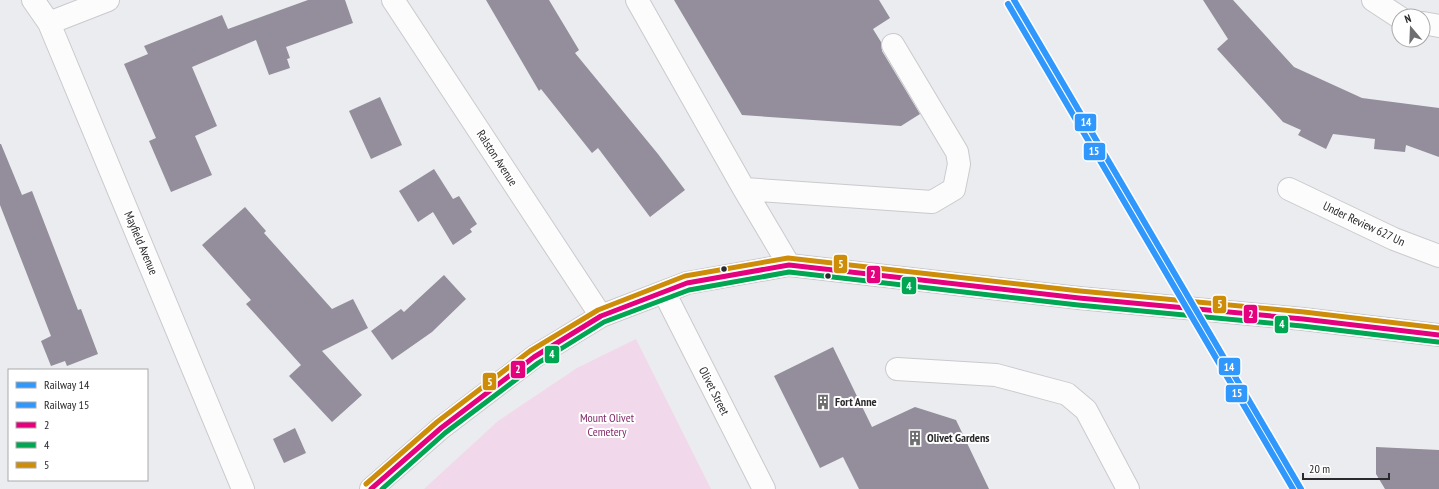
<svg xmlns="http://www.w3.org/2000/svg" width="1439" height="489" viewBox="0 0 1439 489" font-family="'PT Sans Narrow',sans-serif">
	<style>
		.green { fill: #f1d8ea }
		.building { fill: #948d9b }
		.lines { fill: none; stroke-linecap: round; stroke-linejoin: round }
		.minor-casing { stroke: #cacacd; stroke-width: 24 }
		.minor { stroke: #fcfcfd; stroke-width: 22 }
		.bus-1-casing { stroke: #fff; stroke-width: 8 }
		.bus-2-casing { stroke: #fff; stroke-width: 8 }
		.bus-3-casing { stroke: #fff; stroke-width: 8 }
		.bus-1 { stroke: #e5007d; stroke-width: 5 }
		.bus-2 { stroke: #00a651; stroke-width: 5 }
		.bus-3 { stroke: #ce8d09; stroke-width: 5 }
		.rail-1-casing { stroke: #fff; stroke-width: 9 }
		.rail-2-casing { stroke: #fff; stroke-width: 9 }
		.rail-1 { stroke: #3098fc; stroke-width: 6 }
		.rail-2 { stroke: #3098fc; stroke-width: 6 }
		.bus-dot { fill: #2a2a2d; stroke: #fff; stroke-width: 1.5 }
		.labels { text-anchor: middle; stroke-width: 4; stroke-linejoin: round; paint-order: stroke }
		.street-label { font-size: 12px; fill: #2a2a2d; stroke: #fff }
		.poi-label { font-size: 12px; font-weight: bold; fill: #2a2a2d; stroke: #fff; text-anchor: start }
		.park-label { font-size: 12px; fill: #832b6a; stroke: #fff }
		.line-badge { stroke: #fff; stroke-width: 1.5 }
		.badge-label { font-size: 11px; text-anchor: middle; font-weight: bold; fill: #fff }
	</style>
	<rect width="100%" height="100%" fill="#ebecef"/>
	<!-- green -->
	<path class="green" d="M636,339l75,150h-287l74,-68 79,-53z"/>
	<!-- building -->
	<path class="building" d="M308,0h37l8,23 -67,24 4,11 -3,1 3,9 -21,7 -13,-35 -64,27 25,59 -22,10 17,39 -41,17 -22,-51 7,-3 -32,-74 24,-10 -4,-8 78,-31 6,14z
		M486,0h63l30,50 -4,3 83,101 27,36 -35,27 -52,-69 -6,5 -51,-64 -2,2z
		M674,0h205l11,18 -17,11 8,13 1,9 38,63 -19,12 -159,-11z
		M1203,0h30l61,67 68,31 77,10v49l-33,-12 -1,7 -31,-3 1,-10 -42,-5 -7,15 -28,-14 3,-5 -18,-8 -66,-73 11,-10z
		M380,97l22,48 -31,14 -22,-48z
		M0,144h1l21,51 10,-4 46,119 3,-1 17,45 -31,12 -2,-5 -14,5 -10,-25 10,-5 -51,-131z
		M434,169l19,30 6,-3 18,28 -7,5 2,3 -19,13 -20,-33 -15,10 -19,-31z
		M245,207l21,24 -2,2 68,76 21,-10 15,29 -46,23 40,44 -30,27 -43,-46 12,-11 -55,-61 5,-4 -49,-55z
		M444,275l22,24 -34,33 -40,28 -21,-29 30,-22 3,3z
		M833,347l39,80 43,-20 41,13 33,69h-130l-16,-32 -23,11 -46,-92z
		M295,428l11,25 -22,10 -11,-24z
		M1376,447l63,3v39h-54l-9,-15z"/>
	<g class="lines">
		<defs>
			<path id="minor" d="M33,0l16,23 194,466
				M393,0l208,316
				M637,0l107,189 45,76
				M1373,0l26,17
				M49,23l59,-23
				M1423,23l16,3
				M744,189l188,13 22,-13 5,-25 -2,-12 -64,-107
				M1289,189l105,50 45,17
				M664,292l100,197
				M897,369l99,6 71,19 19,16 42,79
				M371,489l70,-61 93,-71 67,-41 86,-33 102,-18 290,33 224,21 136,16"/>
		</defs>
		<!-- minor casing -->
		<use href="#minor" class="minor-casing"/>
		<!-- minor -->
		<use href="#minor" class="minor"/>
		<defs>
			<path id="bus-1" d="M371,489l70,-61 93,-71 67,-41 86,-33 102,-18 290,33 224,21 136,16"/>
			<path id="bus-2" d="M382,489l63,-56 93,-70 66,-41 85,-32 100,-18 289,33 224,21 136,16"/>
			<path id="bus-3" d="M366,484l71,-62 93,-71 68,-41 87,-34 103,-18 292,33 224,21 135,16"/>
		</defs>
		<!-- bus-1 casing -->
		<use href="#bus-1" class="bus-1-casing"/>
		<!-- bus-2 casing -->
		<use href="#bus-2" class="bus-2-casing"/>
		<!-- bus-3 casing -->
		<use href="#bus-3" class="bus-3-casing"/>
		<!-- bus-1 -->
		<use href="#bus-1" class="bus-1"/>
		<!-- bus-2 -->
		<use href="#bus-2" class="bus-2"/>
		<!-- bus-3 -->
		<use href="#bus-3" class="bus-3"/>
		<defs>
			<path id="rail-1" d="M1014,0l287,489"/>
			<path id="rail-2" d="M1008,4l285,485"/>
		</defs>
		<!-- rail-1 casing -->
		<use href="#rail-1" class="rail-1-casing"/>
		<!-- rail-2 casing -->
		<use href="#rail-2" class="rail-2-casing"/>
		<!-- rail-1 -->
		<use href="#rail-1" class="rail-1"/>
		<!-- rail-2 -->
		<use href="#rail-2" class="rail-2"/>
	</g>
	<!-- icons -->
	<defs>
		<symbol id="building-bare" viewBox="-9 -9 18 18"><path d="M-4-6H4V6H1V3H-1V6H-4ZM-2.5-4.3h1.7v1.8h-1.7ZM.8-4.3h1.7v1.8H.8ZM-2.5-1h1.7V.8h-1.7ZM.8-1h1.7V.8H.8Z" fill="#6e6e71" stroke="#fff" stroke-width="2.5" paint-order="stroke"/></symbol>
	</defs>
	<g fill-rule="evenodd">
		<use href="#building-bare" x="812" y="391" width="22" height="22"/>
		<use href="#building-bare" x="904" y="427" width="22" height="22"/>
	</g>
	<!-- markers -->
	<g class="bus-dot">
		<circle cx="724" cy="269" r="3.5"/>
		<circle cx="828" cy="276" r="3.5"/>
	</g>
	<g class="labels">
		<!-- street labels -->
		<g class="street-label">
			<text transform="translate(497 158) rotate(57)" y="4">Ralston Avenue</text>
			<text transform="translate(1364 224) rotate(25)" y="4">Under Review 627 Un</text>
			<text transform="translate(141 243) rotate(67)" y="4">Mayfield Avenue</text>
			<text transform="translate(714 391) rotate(63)" y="4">Olivet Street</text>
		</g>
		<!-- poi labels -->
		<g class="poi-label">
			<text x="835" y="406">Fort Anne</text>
			<text x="927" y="442">Olivet Gardens</text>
		</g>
		<!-- park labels -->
		<g class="park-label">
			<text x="607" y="422">Mount Olivet<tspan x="607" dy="14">Cemetery</tspan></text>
		</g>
	</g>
	<g class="line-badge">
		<rect x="1074" y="113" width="23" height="19" rx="4" fill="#3098fc"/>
		<rect x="1083" y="142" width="23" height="19" rx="4" fill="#3098fc"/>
		<rect x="833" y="254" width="15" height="20" rx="4" fill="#ce8d09"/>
		<rect x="866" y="265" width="15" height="19" rx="4" fill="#e5007d"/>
		<rect x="901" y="276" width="16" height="19" rx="4" fill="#00a651"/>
		<rect x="1212" y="295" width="15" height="19" rx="4" fill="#ce8d09"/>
		<rect x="1243" y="304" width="15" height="20" rx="4" fill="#e5007d"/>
		<rect x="1274" y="315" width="15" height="19" rx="4" fill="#00a651"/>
		<rect x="544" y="345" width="16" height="19" rx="4" fill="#00a651"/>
		<rect x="1218" y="357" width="23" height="19" rx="4" fill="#3098fc"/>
		<rect x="510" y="360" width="16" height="19" rx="4" fill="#e5007d"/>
		<rect x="482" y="372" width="15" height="19" rx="4" fill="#ce8d09"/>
		<rect x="1225" y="384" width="23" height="19" rx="4" fill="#3098fc"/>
	</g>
	<g class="badge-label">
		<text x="1086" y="126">14</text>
		<text x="1094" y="155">15</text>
		<text x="841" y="268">5</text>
		<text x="873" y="278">2</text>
		<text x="909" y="290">4</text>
		<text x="1220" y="308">5</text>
		<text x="1251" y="318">2</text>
		<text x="1282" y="328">4</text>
		<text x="552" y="358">4</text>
		<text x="1229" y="371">14</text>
		<text x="518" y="373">2</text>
		<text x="490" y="386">5</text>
		<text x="1237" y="397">15</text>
	</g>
	<!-- legend -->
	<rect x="8" y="369" width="140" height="112" fill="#ffffff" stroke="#aaaaab"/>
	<rect x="16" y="382" width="20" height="6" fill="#3098fc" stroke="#aaaaab"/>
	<text x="44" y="389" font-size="12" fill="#2a2a2d">Railway 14</text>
	<rect x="16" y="402" width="20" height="6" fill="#3098fc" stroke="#aaaaab"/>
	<text x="44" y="409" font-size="12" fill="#2a2a2d">Railway 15</text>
	<rect x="16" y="422" width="20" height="6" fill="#e5007d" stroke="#aaaaab"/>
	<text x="44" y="429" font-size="12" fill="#2a2a2d">2</text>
	<rect x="16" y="442" width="20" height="6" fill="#00a651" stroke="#aaaaab"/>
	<text x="44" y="449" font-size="12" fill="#2a2a2d">4</text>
	<rect x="16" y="462" width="20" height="6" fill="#ce8d09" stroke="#aaaaab"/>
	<text x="44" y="469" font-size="12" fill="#2a2a2d">5</text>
	<!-- north arrow -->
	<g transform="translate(1411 28) rotate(341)"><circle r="19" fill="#ffffff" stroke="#aaaaab"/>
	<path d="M0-3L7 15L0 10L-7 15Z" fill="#6e6e71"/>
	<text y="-6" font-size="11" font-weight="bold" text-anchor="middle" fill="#2a2a2d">N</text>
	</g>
	<!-- scale -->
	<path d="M1303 473v6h86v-6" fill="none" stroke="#2a2a2d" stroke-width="2"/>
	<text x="1309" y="473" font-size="12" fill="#2a2a2d" stroke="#ffffff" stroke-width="3" paint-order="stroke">20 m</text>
</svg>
